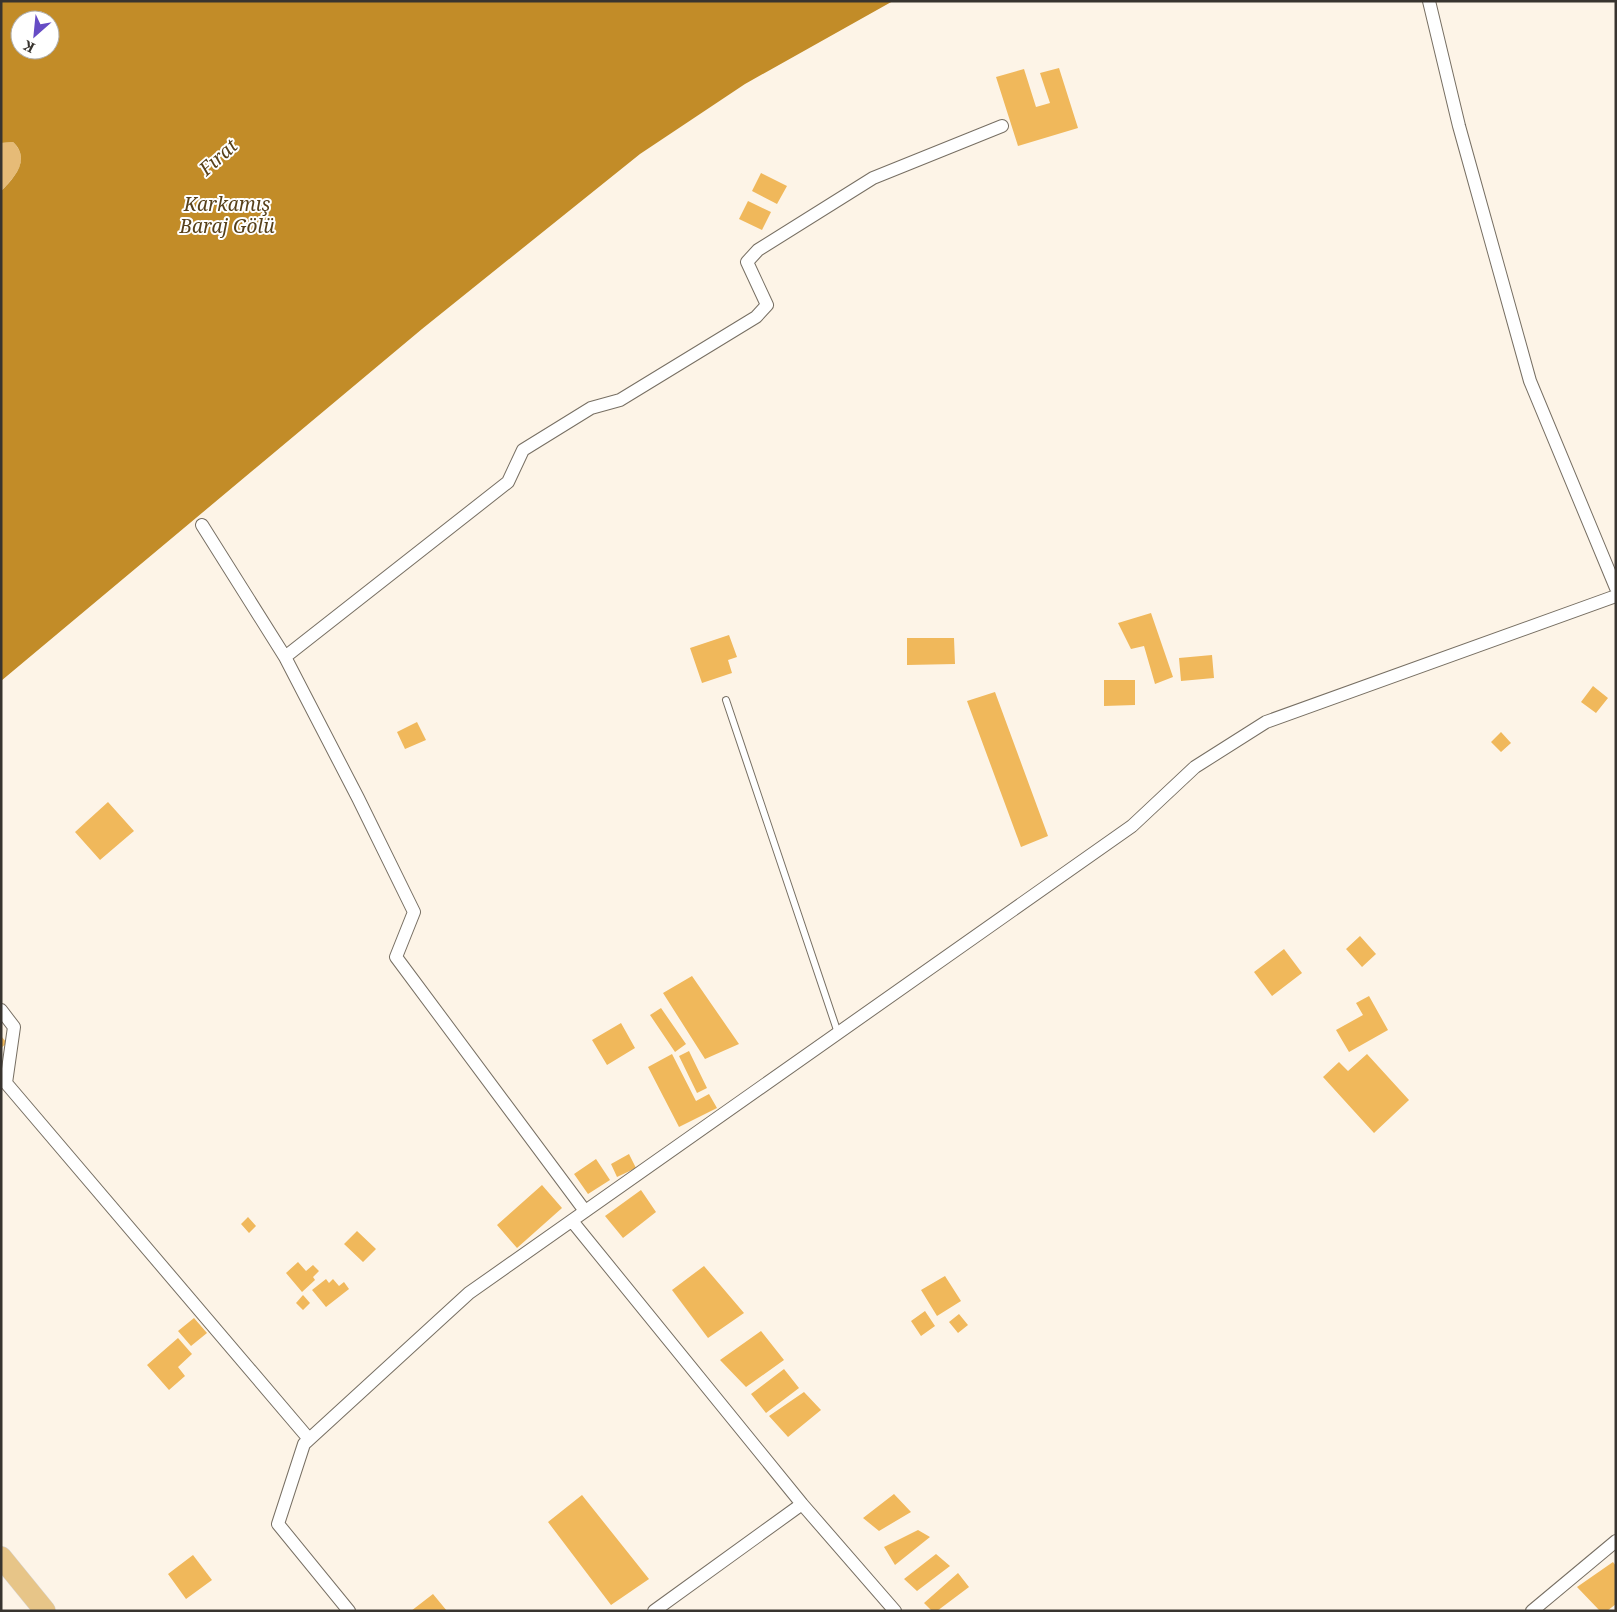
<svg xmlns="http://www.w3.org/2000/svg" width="1617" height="1612" viewBox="0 0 1617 1612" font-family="'Noto Serif',serif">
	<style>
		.green { fill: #e6bb77 }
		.water { fill: #c28c28; fill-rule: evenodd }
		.building { fill: #f0b85b }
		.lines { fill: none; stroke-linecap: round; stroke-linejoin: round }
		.service-casing { stroke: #776f63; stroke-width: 8 }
		.minor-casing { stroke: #776f63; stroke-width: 14 }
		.primary-casing { stroke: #d7d6d5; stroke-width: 22 }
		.service { stroke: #fff; stroke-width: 6 }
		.minor { stroke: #fff; stroke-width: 12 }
		.primary { stroke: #e7c588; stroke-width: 21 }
		.labels { text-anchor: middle; stroke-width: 4; stroke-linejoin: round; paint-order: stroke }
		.water-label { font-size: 19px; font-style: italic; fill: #574019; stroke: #fff }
	</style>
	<rect width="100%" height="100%" fill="#fdf4e7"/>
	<!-- green -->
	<path class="green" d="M13,142c18,17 2,35 -12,49v-48z"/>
	<!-- water -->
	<path class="water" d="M1,1h892l-148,83 -105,70 -218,175 -421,352v-490c14,-14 30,-32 12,-49l-12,1zM20,20h30v30h-30z"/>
	<!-- building -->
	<path class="building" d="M1059,68l19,60 -60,18 -22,-69 28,-8 12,38 14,-4 -10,-30z
		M761,173l26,13 -10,18 -25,-13z
		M748,201l23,11 -9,18 -23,-11z
		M1151,613l22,64 -18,7 -11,-38 -13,3 -13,-26z
		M729,635l8,22 -9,3 4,13 -30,10 -12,-35z
		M907,638h47l1,26 -48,1z
		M1212,655l2,23 -33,3 -2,-23z
		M1104,680h31v25l-31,1z
		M1593,686l15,12 -12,15 -15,-11z
		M995,692l53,144 -27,11 -54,-146z
		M417,722l9,18 -21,9 -8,-17z
		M1501,732l10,11 -10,9 -10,-10z
		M108,802l26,29 -34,29 -25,-28z
		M1360,936l16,18 -14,13 -16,-18z
		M1284,949l18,24 -30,23 -18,-24z
		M692,976l47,68 -34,15 -42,-66z
		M1369,996l19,34 -39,22 -13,-22 27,-15 -7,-12z
		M661,1008l25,36 -11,8 -25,-37z
		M621,1023l14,25 -28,17 -15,-25z
		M1,1036l6,7 -6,5z
		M689,1051l18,37 -10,5 -18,-37z
		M672,1054l24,47 13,-7 8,14 -38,19 -31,-60z
		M1367,1054l42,46 -35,33 -51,-56 16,-15 9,9z
		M629,1154l7,14 -19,9 -6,-13z
		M596,1159l14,21 -22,14 -14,-20z
		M542,1185l20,23 -45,40 -20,-23z
		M641,1190l15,22 -33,26 -18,-22z
		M248,1217l8,9 -7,7 -8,-9z
		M357,1231l19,18 -13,13 -19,-18z
		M298,1262l8,9 7,-6 6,6 -6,6 2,3 -13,12 -16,-19z
		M704,1266l40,47 -36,25 -36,-48z
		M945,1276l16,25 -24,15 -16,-26z
		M326,1279l3,4 4,-4 6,7 5,-4 5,7 -23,18 -14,-17z
		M303,1295l7,8 -7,7 -7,-7z
		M925,1311l10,15 -14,10 -10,-15z
		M959,1314l9,11 -10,8 -9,-11z
		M194,1318l13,15 -16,13 -13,-15z
		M761,1331l23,29 -38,27 -26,-27z
		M178,1338l14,16 -14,13 7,9 -16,14 -22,-25z
		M784,1369l15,19 -33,25 -15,-19z
		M804,1392l17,18 -33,27 -19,-21z
		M894,1494l17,18 -32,19 -16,-13z
		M582,1495l67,84 -38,26 -63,-83z
		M918,1530l12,7 -35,28 -11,-18z
		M936,1554l14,12 -33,25 -13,-12z
		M193,1555l19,25 -26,19 -18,-25z
		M1613,1562l3,4v38l-9,7h-7l-23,-24z
		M958,1573l11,14 -32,24h-5l-8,-8z
		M433,1594l14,17h-36z"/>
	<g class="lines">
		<defs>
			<path id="service" d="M726,700l112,333"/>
			<path id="minor" d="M1429,1l30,125 71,255 86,207
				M202,525l83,132 73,141 56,114 -18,45 189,254
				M285,657l223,-175 15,-32 68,-42 29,-8 136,-83 11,-12 -20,-43 11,-12 115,-72 129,-52
				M1,1010l13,17 -8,56 303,356
				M572,1221l230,283 93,107
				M349,1611l-71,-87 26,-80 165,-151 663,-467 63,-59 71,-45 350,-126
				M654,1611l148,-107
				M1532,1611l84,-70"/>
			<path id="primary" d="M1,1557l44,54"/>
		</defs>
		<!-- service casing -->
		<use href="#service" class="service-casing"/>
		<!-- minor casing -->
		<use href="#minor" class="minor-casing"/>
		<!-- primary casing -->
		<use href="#primary" class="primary-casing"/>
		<!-- service -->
		<use href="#service" class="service"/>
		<!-- minor -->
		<use href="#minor" class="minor"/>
		<!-- primary -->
		<use href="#primary" class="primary"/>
	</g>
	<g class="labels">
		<!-- water labels -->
		<g class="water-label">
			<text transform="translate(218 157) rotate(-42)" y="7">Fırat</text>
			<text x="227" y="211">Karkamış<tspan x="227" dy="22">Baraj Gölü</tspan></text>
		</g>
	</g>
	<!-- border -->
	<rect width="1617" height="1612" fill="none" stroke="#38342f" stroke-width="5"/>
	<!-- north arrow -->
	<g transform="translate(35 35) rotate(207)"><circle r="24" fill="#ffffff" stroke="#afaeac"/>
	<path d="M0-4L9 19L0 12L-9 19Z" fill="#664cc5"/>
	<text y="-8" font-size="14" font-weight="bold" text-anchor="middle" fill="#38342f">K</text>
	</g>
</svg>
